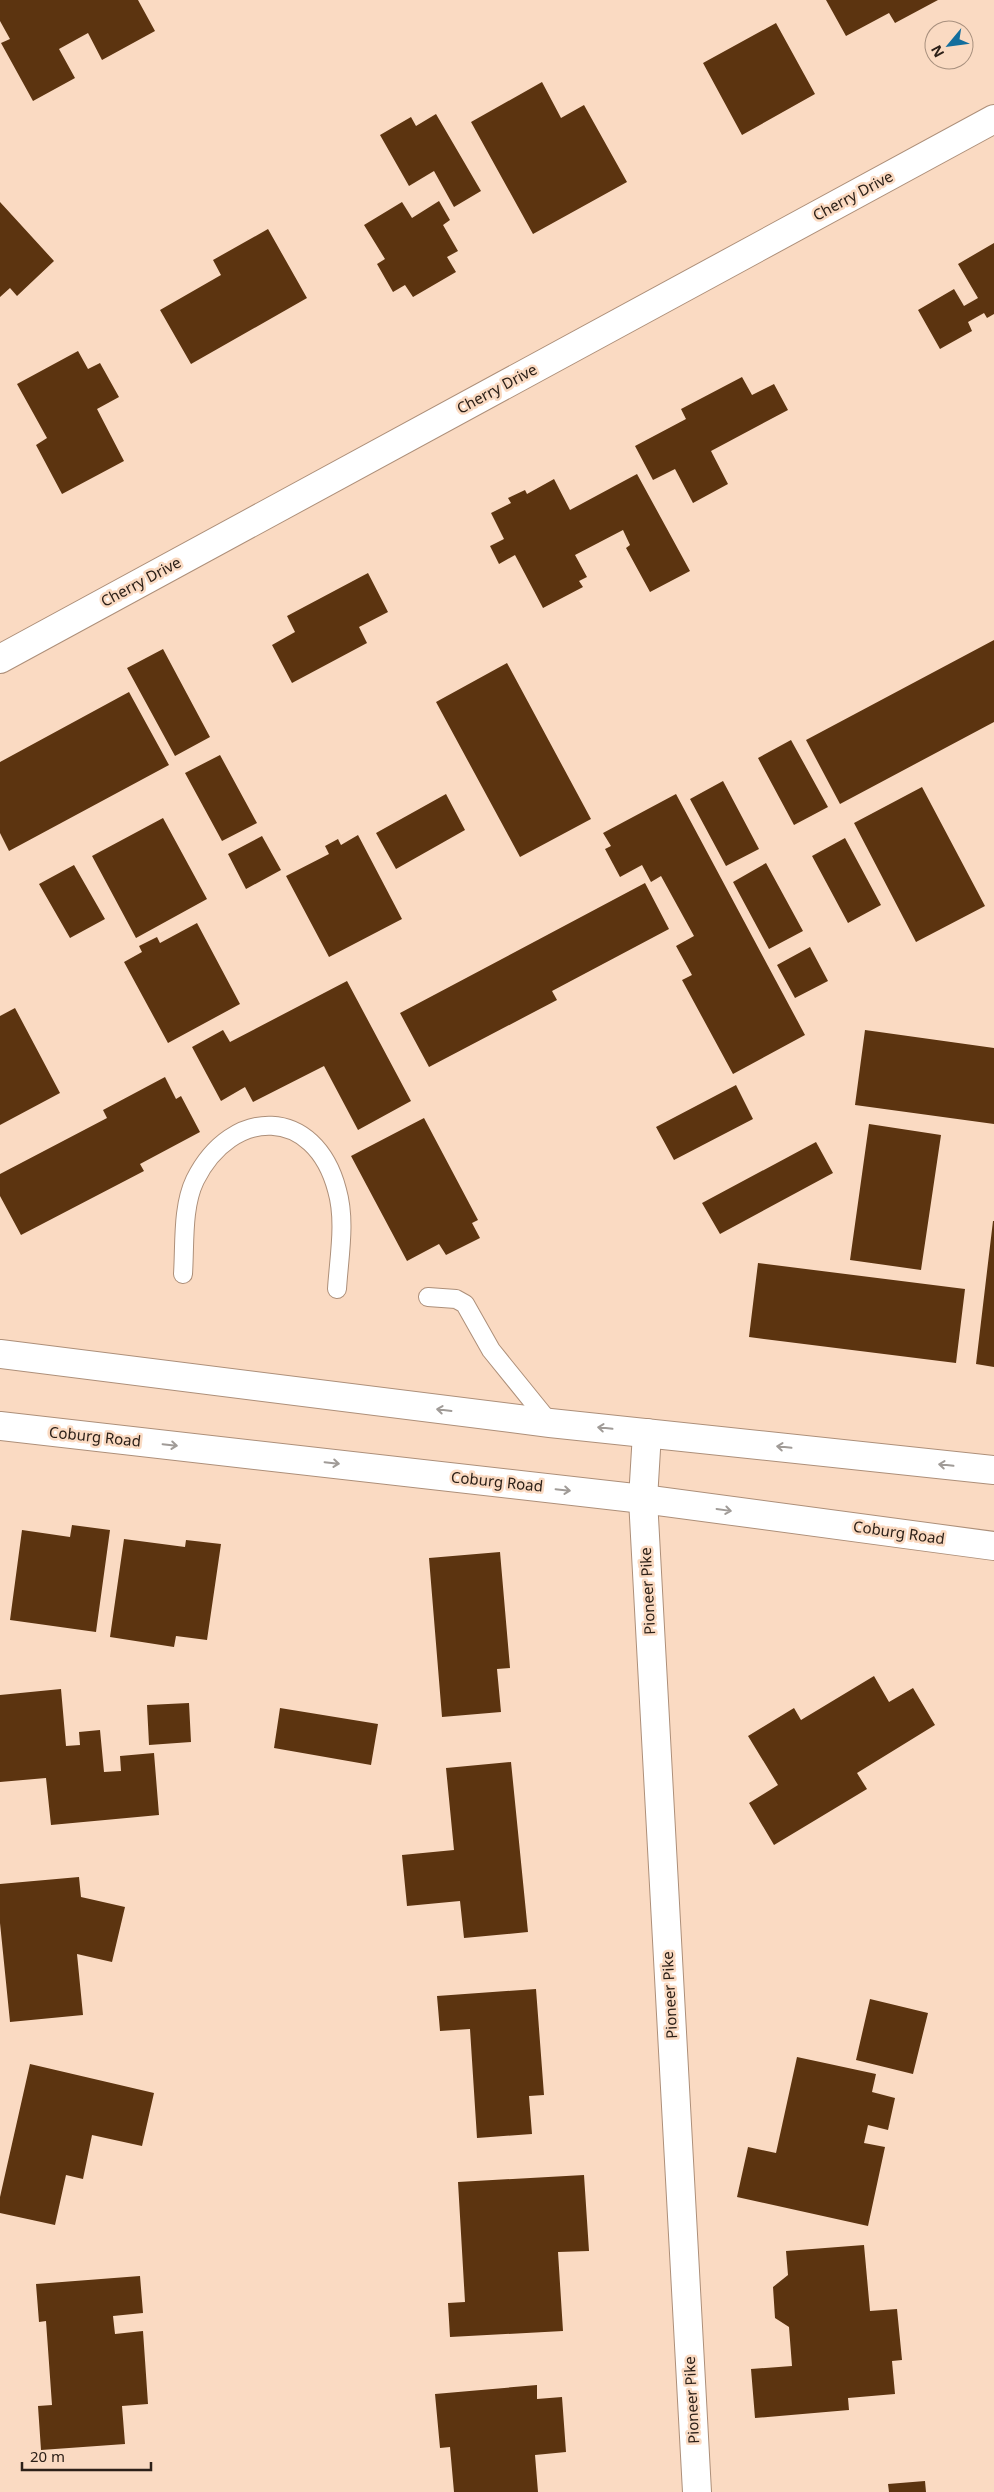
<svg xmlns="http://www.w3.org/2000/svg" width="994" height="2492" viewBox="0 0 994 2492" font-family="'Noto Sans',sans-serif">
	<style>
		.building { fill: #5c3410 }
		.lines { fill: none; stroke-linecap: round; stroke-linejoin: round }
		.service-casing { stroke: #ad8f79; stroke-width: 20 }
		.minor-casing { stroke: #ad8f79; stroke-width: 30 }
		.secondary-casing { stroke: #ad8f79; stroke-width: 30 }
		.service { stroke: #fff; stroke-width: 18 }
		.minor { stroke: #fff; stroke-width: 28 }
		.secondary { stroke: #fff; stroke-width: 28 }
		.oneway { stroke: #a09b97 }
		.labels { text-anchor: middle; stroke-width: 5; stroke-linejoin: round; paint-order: stroke }
		.street-label { font-size: 15px; fill: #2c2018; stroke: #fadac2 }
	</style>
	<rect width="100%" height="100%" fill="#fadac2"/>
	<!-- building -->
	<path class="building" d="M0,0h138l17,31 -53,29 -14,-27 -29,16 16,29 -42,23 -32,-58 9,-4 -10,-18z
		M826,0h112l-43,23 -6,-10 -43,23z
		M776,23l39,71 -73,41 -39,-72z
		M542,82l19,36 23,-13 43,77 -94,52 -62,-112z
		M436,114l45,77 -27,16 -20,-36 -25,15 -29,-51 31,-18 5,9z
		M439,201l11,19 -7,5 15,26 -11,6 9,15 -43,25 -8,-12 -12,7 -16,-28 8,-5 -21,-34 38,-23 10,16z
		M0,202l54,59 -37,35 -7,-8 -10,9z
		M268,229l39,69 -116,66 -31,-54 61,-35 -8,-15z
		M994,243v71l-7,4 -3,-5 -16,9 4,9 -32,18 -22,-39 36,-21 10,17 14,-8 -20,-34z
		M78,351l10,18 12,-6 19,34 -22,12 27,52 -62,33 -26,-49 11,-7 -30,-54z
		M742,377l10,18 22,-11 14,26 -77,41 17,33 -35,19 -18,-34 -22,11 -18,-34 51,-27 -5,-10z
		M637,474l53,97 -40,21 -24,-44 4,-3 -7,-15 -48,25 12,22 -8,4 4,6 -40,21 -28,-53 -16,9 -9,-18 14,-7 -13,-26 20,-10 -3,-5 17,-8 2,4 27,-15 16,31z
		M368,573l20,39 -29,15 8,16 -75,40 -20,-38 23,-13 -8,-16z
		M994,640v82l-154,82 -34,-64z
		M163,649l47,88 -35,19 -48,-88z
		M507,663l84,156 -71,38 -84,-155z
		M129,692l40,73 -160,86 -9,-18v-71z
		M791,740l37,67 -34,18 -36,-67z
		M220,755l37,68 -35,18 -37,-68z
		M723,781l36,68 -33,17 -36,-67z
		M922,787l63,119 -69,36 -62,-119z
		M446,794l19,36 -69,39 -20,-36z
		M676,794l129,241 -72,39 -51,-94 10,-5 -16,-29 18,-10 -33,-60 -10,6 -9,-17 -22,12 -15,-28 6,-3 -8,-13z
		M163,818l44,81 -71,39 -44,-82z
		M358,835l44,84 -73,38 -43,-81 43,-22 -4,-8 13,-7 3,6z
		M262,836l19,34 -35,19 -18,-35z
		M845,838l36,67 -33,18 -36,-67z
		M766,863l37,68 -34,18 -36,-67z
		M74,865l31,54 -35,19 -31,-54z
		M645,883l24,46 -117,62 5,9 -128,67 -29,-54z
		M197,923l43,81 -72,39 -44,-81 18,-10 -3,-6 18,-9 3,6z
		M810,947l18,34 -33,17 -18,-33z
		M347,981l64,120 -53,29 -34,-64 -71,36 -8,-15 -24,14 -29,-54 31,-17 7,12z
		M15,1008l45,85 -60,32v-109z
		M865,1030l129,18v76l-139,-19z
		M165,1077l11,22 5,-3 19,36 -60,32 4,7 -123,64 -21,-39v-22l107,-56 -4,-8z
		M736,1085l17,34 -79,41 -18,-33z
		M424,1118l54,102 -6,3 8,15 -34,17 -7,-11 -32,17 -56,-105z
		M869,1124l72,11 -20,135 -71,-10z
		M816,1142l17,31 -113,61 -18,-31z
		M993,1221h1v146l-18,-3z
		M758,1263l207,26 -9,74 -207,-26z
		M72,1525l38,5 -14,102 -86,-12 12,-90 48,7z
		M124,1539l61,8 1,-7 35,4 -14,96 -31,-4 -2,11 -64,-10z
		M500,1552l10,116 -13,1 4,43 -59,5 -13,-159z
		M874,1676l15,26 24,-14 22,37 -78,48 10,16 -93,56 -25,-42 29,-18 -30,-49 46,-28 7,12z
		M61,1689l5,57 14,-1 -1,-13 21,-2 4,42 17,-1 -1,-15 34,-3 5,62 -108,10 -5,-47 -46,4v-87z
		M189,1703l2,39 -42,3 -2,-40z
		M280,1708l98,16 -7,41 -97,-17z
		M511,1762l17,170 -64,6 -4,-37 -53,5 -5,-51 52,-5 -8,-82z
		M79,1877l2,20 44,10 -13,55 -35,-8 6,61 -73,7 -10,-99v-39z
		M536,1989l8,106 -15,1 3,38 -55,4 -7,-109 -30,2 -3,-35z
		M870,1999l58,14 -15,61 -57,-14z
		M797,2057l79,17 -4,18 23,6 -7,32 -20,-5 -4,18 21,4 -17,79 -131,-29 11,-50 28,6z
		M30,2064l124,29 -12,53 -50,-11 -9,44 -17,-4 -11,50 -55,-12v-16z
		M584,2175l5,76 -31,1 5,79 -113,6 -2,-34 17,-1 -7,-120z
		M864,2245l6,66 27,-2 5,51 -10,1 3,33 -47,4 1,12 -94,8 -4,-49 41,-3 -3,-39 -14,-9 -2,-31 15,-12 -2,-24z
		M140,2276l3,37 -30,3 2,18 28,-3 5,73 -26,2 3,38 -84,6 -3,-44 14,-1 -6,-84 -7,1 -3,-38z
		M537,2385v14l25,-2 4,55 -31,3 3,37h-84l-4,-45 -10,1 -5,-54z
		M925,2481l1,11h-37l-1,-8z"/>
	<g class="lines">
		<defs>
			<path id="service" d="M183,1274c2,-30 -1,-67 12,-94 37,-74 120,-74 142,10 9,31 2,67 0,99
				M428,1297l28,2 9,5 26,46 59,73"/>
			<path id="minor" d="M0,659l994,-540
				M647,1433l-4,66 54,993"/>
			<path id="secondary" d="M0,1354l550,69 444,47
				M0,1426l643,73 351,47"/>
		</defs>
		<!-- service casing -->
		<use href="#service" class="service-casing"/>
		<!-- minor casing -->
		<use href="#minor" class="minor-casing"/>
		<!-- secondary casing -->
		<use href="#secondary" class="secondary-casing"/>
		<!-- service -->
		<use href="#service" class="service"/>
		<!-- minor -->
		<use href="#minor" class="minor"/>
		<!-- secondary -->
		<use href="#secondary" class="secondary"/>
	</g>
	<!-- one-way arrows -->
	<defs><path id="oneway-shaft" d="M-6 0H5M1.5-3L5.5 0L1.5 3" fill="none" stroke-width="1.6" stroke-linecap="round" stroke-linejoin="round" transform="scale(1.25)"/></defs>
	<g class="oneway">
		<use href="#oneway-shaft" transform="translate(444 1410) rotate(-173)"/>
		<use href="#oneway-shaft" transform="translate(605 1428) rotate(-174)"/>
		<use href="#oneway-shaft" transform="translate(170 1445) rotate(6)"/>
		<use href="#oneway-shaft" transform="translate(784 1447) rotate(-174)"/>
		<use href="#oneway-shaft" transform="translate(332 1463) rotate(6)"/>
		<use href="#oneway-shaft" transform="translate(946 1465) rotate(-174)"/>
		<use href="#oneway-shaft" transform="translate(563 1490) rotate(6)"/>
		<use href="#oneway-shaft" transform="translate(724 1510) rotate(8)"/>
	</g>
	<g class="labels">
		<!-- street labels -->
		<g class="street-label">
			<text transform="translate(853 196) rotate(-28)" y="5">Cherry Drive</text>
			<text transform="translate(497 389) rotate(-28)" y="5">Cherry Drive</text>
			<text transform="translate(141 582) rotate(-28)" y="5">Cherry Drive</text>
			<text transform="translate(95 1437) rotate(6)" y="5">Coburg Road</text>
			<text transform="translate(497 1482) rotate(6)" y="5">Coburg Road</text>
			<text transform="translate(899 1533) rotate(8)" y="5">Coburg Road</text>
			<text transform="translate(648 1591) rotate(-93)" y="5">Pioneer Pike</text>
			<text transform="translate(670 1995) rotate(-93)" y="5">Pioneer Pike</text>
			<text transform="translate(692 2400) rotate(-93)" y="5">Pioneer Pike</text>
		</g>
	</g>
	<!-- north arrow -->
	<g transform="translate(949 45) rotate(241)"><circle r="24" fill="#fadac2" stroke="#a8907e"/>
	<path d="M0-4L9 19L0 12L-9 19Z" fill="#136e9d"/>
	<text y="-8" font-size="14" font-weight="bold" text-anchor="middle" fill="#2c2018">N</text>
	</g>
	<!-- scale -->
	<path d="M22 2462v8h129v-8" fill="none" stroke="#2c2018" stroke-width="2.5"/>
	<text x="30" y="2462" font-size="15" fill="#2c2018" stroke="#fadac2" stroke-width="4" paint-order="stroke">20 m</text>
</svg>
